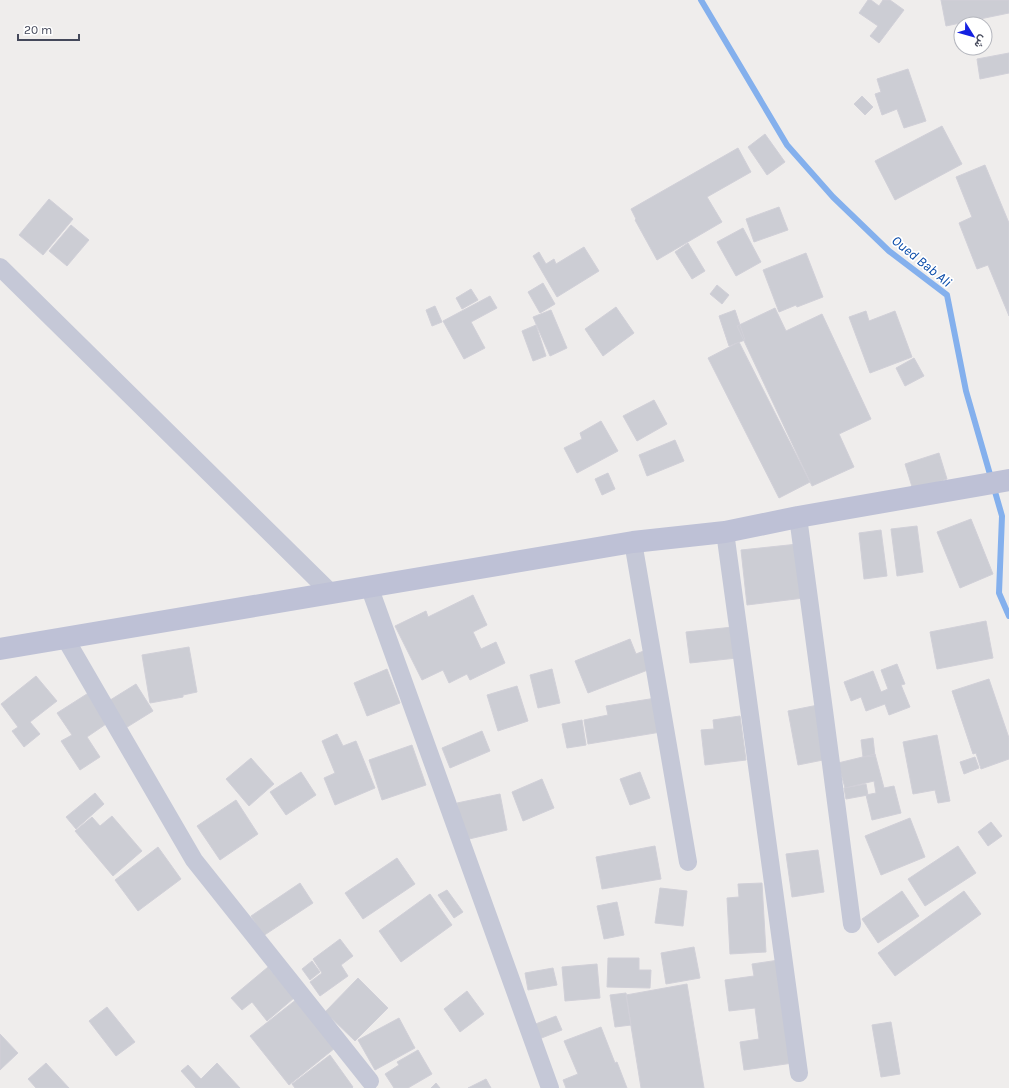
<svg xmlns="http://www.w3.org/2000/svg" width="1009" height="1088" viewBox="0 0 1009 1088" font-family="Karla,Vazirmatn,sans-serif">
	<style>
		.lines { fill: none; stroke-linecap: round; stroke-linejoin: round }
		.stream { stroke: #84b0ed; stroke-width: 6 }
		.building { fill: #cccdd4; stroke: #d1d0d8 }
		.street { stroke: #c5c8d7; stroke-width: 18 }
		.secondary { stroke: #bec1d6; stroke-width: 22 }
		.labels { text-anchor: middle; stroke-width: 3.5; stroke-linejoin: round; paint-order: stroke }
		.water-label { font-size: 14px; font-style: italic; fill: #094ba9; stroke: #fff }
	</style>
	<rect width="100%" height="100%" fill="#efedec"/>
	<g class="lines">
		<!-- stream -->
		<path class="stream" d="M701,0l86,145 46,52 56,54 58,44 19,96 36,125 -3,77 10,23"/>
	</g>
	<!-- building -->
	<path class="building" d="M868,0h3l8,6 4,-6h7l14,10 -25,33 -9,-7 8,-10 -19,-13z
		M941,0h68v13l-63,13z
		M1009,53v20l-29,6 -3,-20z
		M908,69l18,52 -22,7 -7,-19 -15,6 -7,-21 6,-2 -4,-13z
		M862,96l11,11 -8,8 -11,-11z
		M942,126l20,38 -67,36 -20,-39z
		M765,134l20,28 -18,13 -19,-28z
		M738,148l13,24 -44,25 15,25 -65,38 -22,-40 1,-1 -5,-10z
		M985,165l24,58v93l-21,-51 -11,4 -18,-46 13,-6 -16,-40z
		M49,199l24,20 -30,36 -24,-20z
		M779,207l9,23 -34,12 -8,-23z
		M71,225l18,15 -22,26 -18,-15z
		M743,228l18,34 -25,14 -19,-34z
		M688,243l17,28 -13,8 -17,-27z
		M584,247l15,24 -42,26 -24,-41 6,-4 7,12 8,-5 2,5z
		M806,253l17,44 -26,10 -1,-2 -17,7 -16,-42z
		M543,283l12,21 -15,9 -12,-21z
		M717,285l12,10 -7,9 -12,-10z
		M471,289l7,11 -16,9 -6,-11z
		M490,296l7,12 -26,14 14,26 -21,11 -21,-38z
		M435,306l7,16 -10,4 -6,-16z
		M616,307l18,26 -31,23 -18,-27z
		M775,308l11,23 36,-17 49,105 -32,15 15,33 -42,19 -75,-160z
		M551,310l16,38 -17,8 -17,-39z
		M735,310l10,30 -16,6 -10,-30z
		M866,311l3,10 26,-10 17,46 -42,16 -21,-56z
		M536,325l10,31 -13,5 -11,-30z
		M739,342l71,140 -31,16 -71,-140z
		M914,358l10,18 -19,10 -9,-18z
		M654,400l13,24 -30,17 -14,-25z
		M601,421l17,30 -41,22 -13,-25 18,-9 -2,-6z
		M675,440l9,21 -37,15 -8,-21z
		M939,453l8,26 -34,11 -8,-26z
		M608,473l7,16 -13,6 -7,-16z
		M971,519l22,55 -33,14 -23,-56z
		M917,526l6,46 -26,4 -6,-47z
		M881,530l6,46 -23,3 -5,-46z
		M798,544l6,54 -57,7 -6,-55z
		M473,595l14,30 -14,7 8,17 15,-7 9,21 -35,17 -3,-6 -18,9 -6,-13 -21,10 -27,-54 31,-15 2,6z
		M986,621l7,37 -56,11 -7,-37z
		M733,627l4,31 -47,5 -4,-31z
		M630,639l6,15 10,-4 7,18 -65,25 -13,-32z
		M189,647l8,45 -14,3v2l-33,6 -8,-48z
		M897,664l8,20 -4,1 9,22 -21,8 -4,-11 -19,7 -5,-14 -10,4 -7,-19 29,-11 8,21 7,-3 -7,-19z
		M387,669l13,34 -33,13 -13,-33z
		M552,669l8,34 -22,5 -8,-33z
		M36,676l21,25 -27,21 10,12 -16,13 -12,-16 6,-4 -17,-23z
		M989,679l20,59v21l-28,10 -5,-16 -3,1 -21,-63z
		M136,684l17,27 -29,18 -17,-27z
		M517,686l11,35 -30,10 -11,-36z
		M90,692l19,30 -22,15 13,20 -20,13 -19,-29 11,-6 -15,-22z
		M656,698l5,34 -73,12 -4,-24 24,-5 -2,-9z
		M818,705l10,54 -30,6 -10,-54z
		M740,716l6,44 -41,5 -4,-35 13,-1 -1,-9z
		M582,720l4,25 -19,3 -5,-24z
		M482,731l8,20 -40,17 -8,-20z
		M337,734l6,12 13,-5 19,47 -40,17 -11,-27 11,-5 -13,-32z
		M937,735l13,66 -12,2 -3,-13 -22,4 -10,-52z
		M873,738l2,18 -12,1 -2,-17z
		M412,745l14,40 -44,15 -13,-40z
		M875,754l9,34 10,-2 7,27 -29,7 -6,-25 10,-2 -2,-12 -29,7 -7,-25z
		M975,757l4,11 -15,6 -4,-12z
		M251,758l23,26 -25,22 -23,-27z
		M301,772l15,23 -30,20 -16,-23z
		M640,772l10,26 -20,7 -10,-26z
		M542,779l12,29 -31,13 -11,-29z
		M866,784l2,11 -22,4 -2,-11z
		M95,793l9,11 -28,25 -10,-12z
		M500,794l7,36 -42,10 -8,-37z
		M236,800l22,34 -38,26 -23,-34z
		M112,816l30,35 -29,25 -38,-45 17,-14 8,9z
		M910,818l15,39 -44,18 -16,-39z
		M991,822l11,14 -14,10 -10,-14z
		M655,846l6,33 -59,10 -6,-32z
		M958,846l18,27 -51,33 -17,-27z
		M158,847l23,32 -43,32 -23,-31z
		M818,850l6,42 -32,5 -6,-43z
		M397,858l18,26 -52,35 -18,-26z
		M300,883l13,20 -50,33 -12,-20z
		M762,883l4,69 -36,2 -3,-56 12,-1 -1,-13z
		M660,888l27,3 -4,35 -28,-3z
		M447,890l16,22 -9,6 -16,-23z
		M902,891l17,25 -41,27 -16,-24z
		M964,891l17,23 -86,62 -17,-23z
		M430,894l22,31 -51,37 -22,-31z
		M617,902l7,33 -20,4 -7,-33z
		M340,939l13,17 -12,9 7,11 -28,20 -10,-14 12,-9 -9,-14z
		M694,947l6,31 -34,6 -5,-31z
		M608,958h31v12h12l-1,18 -43,-1z
		M779,960l14,103 -49,7 -4,-28 19,-3 -4,-31 -26,3 -4,-31 29,-4 -2,-12z
		M312,961l8,11 -10,8 -8,-11z
		M597,964l3,34 -35,3 -3,-34z
		M268,967l26,31 -27,23 -15,-19 -10,8 -11,-12z
		M553,968l4,17 -29,5 -3,-17z
		M358,978l30,30 -33,33 -30,-29z
		M687,984l17,104h-63l-15,-93z
		M467,991l17,23 -24,18 -16,-23z
		M626,993l5,32 -16,2 -5,-32z
		M297,999l38,49 -46,37 -39,-49z
		M107,1007l28,35 -19,14 -27,-35z
		M556,1016l6,14 -23,9 -6,-14z
		M399,1018l16,30 -40,22 -17,-30z
		M891,1022l9,52 -19,3 -9,-52z
		M601,1027l14,36 2,-1 10,26h-61l-3,-8 15,-6 -14,-33z
		M0,1034l18,19 -18,17z
		M418,1050l14,24 -24,14h-14l-9,-14 14,-9 -2,-3z
		M330,1055l23,32 -1,1h-57l-3,-4z
		M46,1063l23,25h-33l-8,-9z
		M217,1063l23,25h-44l-15,-17 7,-6 13,14z
		M486,1079l5,9h-23z
		M436,1083l4,5h-9z"/>
	<g class="lines">
		<!-- street -->
		<path class="street" d="M0,267l331,326
			M798,517l27,201 27,206
			M725,532l74,541
			M633,542l55,320
			M369,586l181,502
			M65,638l129,222 176,221"/>
		<!-- secondary -->
		<path class="secondary" d="M0,649l633,-107 92,-10 73,-15 211,-37"/>
	</g>
	<g class="labels">
		<!-- water labels -->
		<g class="water-label">
			<text transform="translate(922 261) rotate(39)" y="5">Oued Bab Ali</text>
		</g>
	</g>
	<!-- north arrow -->
	<g transform="translate(973 36) rotate(127)"><circle r="19" fill="#ffffff" stroke="#b4b6bd"/>
	<path d="M0-3L7 15L0 10L-7 15Z" fill="#1421e1"/>
	<text y="-6" font-size="11" font-weight="bold" text-anchor="middle" fill="#44485a">ش</text>
	</g>
	<!-- scale -->
	<path d="M18 34v6h61v-6" fill="none" stroke="#44485a" stroke-width="2"/>
	<text x="24" y="34" font-size="12" fill="#44485a" stroke="#ffffff" stroke-width="3" paint-order="stroke">20 m</text>
</svg>
